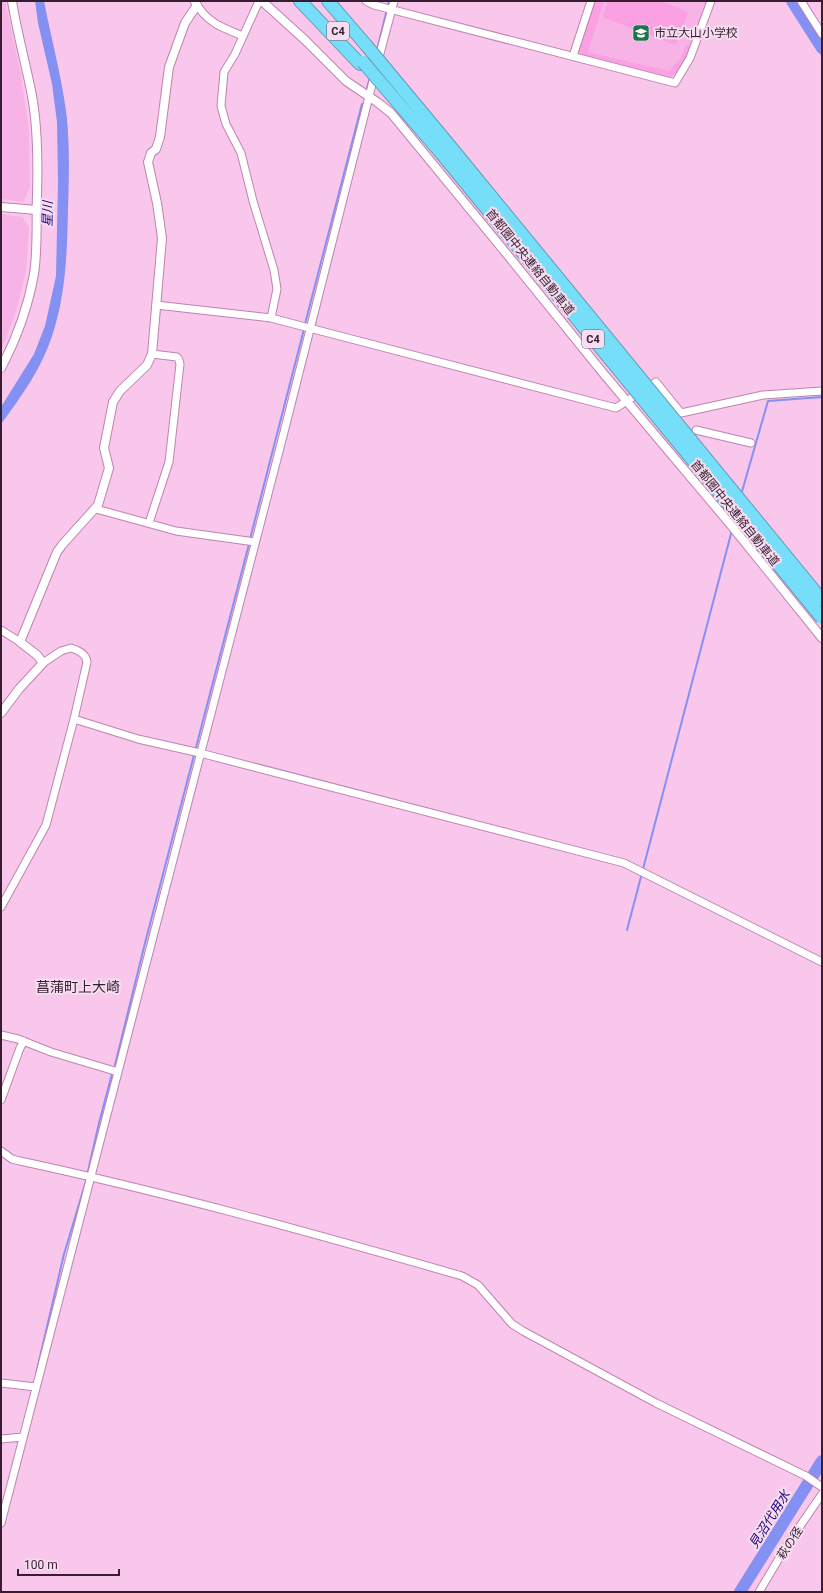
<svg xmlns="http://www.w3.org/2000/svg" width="823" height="1593" viewBox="0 0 823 1593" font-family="Roboto,'Noto Sans JP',sans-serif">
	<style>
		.built { fill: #f8b3e6 }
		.green { fill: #faa0e3 }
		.water { fill: #8491f3 }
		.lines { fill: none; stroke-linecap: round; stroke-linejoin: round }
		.stream { stroke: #8491f3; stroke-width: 2 }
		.river { stroke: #8491f3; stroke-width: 12 }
		.minor-casing { stroke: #bf83af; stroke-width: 9 }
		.tertiary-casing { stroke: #bf83af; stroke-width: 10 }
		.motorway-casing { stroke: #609bb2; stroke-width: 14 }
		.minor { stroke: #fff; stroke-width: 7 }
		.tertiary { stroke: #fff; stroke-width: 8 }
		.motorway { stroke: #76def8; stroke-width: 12 }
		.motorway-bridge-casing { stroke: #609bb2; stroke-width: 14; stroke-linecap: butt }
		.motorway-bridge { stroke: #76def8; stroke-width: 12 }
		.labels { text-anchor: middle; stroke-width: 4; stroke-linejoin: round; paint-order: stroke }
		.shield { fill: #f7ddf0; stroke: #70576a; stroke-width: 1 }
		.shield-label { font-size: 11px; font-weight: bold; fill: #361e30 }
		.poi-label { font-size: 12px; fill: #361e30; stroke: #f7ddf0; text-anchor: start }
		.street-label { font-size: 12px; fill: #361e30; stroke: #f7ddf0 }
		.water-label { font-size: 13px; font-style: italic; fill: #21067f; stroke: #f7ddf0 }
		.quarter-label { font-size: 14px; fill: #361e30; stroke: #f7ddf0 }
	</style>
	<rect width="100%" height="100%" fill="#fac7ec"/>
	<!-- built -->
	<path class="built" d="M1,1h4l16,74 8,56 1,57 -7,14 -22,-3z
		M594,1h115l-23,62 -16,15 -90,-24 -1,-3z
		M1,214l21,3 7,10 -3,45 -10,40 -15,39z"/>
	<!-- green -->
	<path class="green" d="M594,1h10l-16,51 81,19 12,-13 5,-13 6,1 -6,17 -16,15 -90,-24 -1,-3z
		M608,1h52l28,11 -12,33 -74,-28z
		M786,1h5l31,48v9z"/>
	<!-- water -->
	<path class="water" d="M35,1h9c7,37 17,73 22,110 4,30 3,68 2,99 -1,42 -2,83 -15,123 -10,33 -31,63 -52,91v-17l33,-53 11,-28 11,-50 2,-94 -1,-60 -5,-38 -14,-61z"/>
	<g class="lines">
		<!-- stream -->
		<path class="stream" d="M377,50l12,-49
			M367,88l3,-11
			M305,324l57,-220
			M741,495l27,-94 54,-4
			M250,539l54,-210
			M627,930l105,-400
			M115,1065l29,-118 105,-403
			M88,1171l11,-48 13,-49
			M36,1374l28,-120 22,-73"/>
		<!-- river -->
		<path class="river" d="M792,1l30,47
			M740,1592l82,-131"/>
		<defs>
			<path id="minor" d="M194,1c14,22 26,26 49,35
				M259,1l-24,53 -11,18 -3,34 5,18 15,29 12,48 21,69 3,19 -6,29
				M366,1l8,4 301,78 15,-25 21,-57
				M801,1l21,33
				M573,56l18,-55
				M378,61l16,-60
				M156,305l115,13 345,90 40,-26 25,31 82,-18 59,-4
				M696,430l55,13
				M96,509l80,22 79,11
				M149,523l20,-61 11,-98 -1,-4 -2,-3 -25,-3
				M1,630l19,12
				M74,719l64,20 62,14 424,110 198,99
				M1,907l45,-82 28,-106 13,-57c-1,-8 -9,-12 -16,-14l-10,3 -18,12
				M1,1035l17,4 33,13 67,20
				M1,1100l19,-52 4,-7
				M1,1151l11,8 8,2c149,32 296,73 442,115l16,9 34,39 11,7 133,72 150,73 16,11
				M1,1383l35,4
				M1,1439l22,-2
				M1,1523l282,-1087 92,-363
				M759,1592l28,-47 35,-51"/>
			<path id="tertiary" d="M262,1l43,39 41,41 31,21 14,11 119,145 93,115 127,151 92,114
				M1,207l36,3
				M1,368c16,-30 27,-61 33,-94 4,-26 2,-53 3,-79 1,-33 1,-66 -5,-99 -6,-32 -15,-63 -20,-95
				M1,713l18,-24 24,-26 -6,-8 -17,-13 37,-90 5,-7 36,-40 11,-37 -5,-20 9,-46 7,-11 27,-26 5,-11 10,-116 -5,-35 -9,-41 3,-9 5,-4 4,-12 9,-70 16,-44 12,-18"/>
			<path id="motorway" d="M300,1l60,63
				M328,1l38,44"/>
		</defs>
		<!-- minor casing -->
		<use href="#minor" class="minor-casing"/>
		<!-- tertiary casing -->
		<use href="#tertiary" class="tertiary-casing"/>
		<!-- motorway casing -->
		<use href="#motorway" class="motorway-casing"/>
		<!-- minor -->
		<use href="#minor" class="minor"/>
		<!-- tertiary -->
		<use href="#tertiary" class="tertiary"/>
		<!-- motorway -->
		<use href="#motorway" class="motorway"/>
		<defs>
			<path id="motorway-bridge" d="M366,45l84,101 372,454
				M363,62l78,91 381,465"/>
		</defs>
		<!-- motorway-bridge casing -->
		<use href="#motorway-bridge" class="motorway-bridge-casing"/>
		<!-- motorway-bridge -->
		<use href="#motorway-bridge" class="motorway-bridge"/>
	</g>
	<!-- icons -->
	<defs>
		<symbol id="school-square" viewBox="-11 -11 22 22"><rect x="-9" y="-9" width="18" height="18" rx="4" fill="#1c7549" stroke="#f7ddf0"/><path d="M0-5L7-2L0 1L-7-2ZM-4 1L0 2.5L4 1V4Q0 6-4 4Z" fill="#fff"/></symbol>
	</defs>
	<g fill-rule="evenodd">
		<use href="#school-square" x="631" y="23" width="20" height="20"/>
	</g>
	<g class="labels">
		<!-- shield labels -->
		<g class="shield">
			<rect x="327" y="22" width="22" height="18" rx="3"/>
			<rect x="582" y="330" width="22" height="18" rx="3"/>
		</g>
		<g class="shield-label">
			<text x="338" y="35">C4</text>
			<text x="593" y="343">C4</text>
		</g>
		<!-- poi labels -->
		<g class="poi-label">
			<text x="654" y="37">市立大山小学校</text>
		</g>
		<!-- street labels -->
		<g class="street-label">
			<text transform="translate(530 262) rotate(51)" y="4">首都圏中央連絡自動車道</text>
			<text transform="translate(735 513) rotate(51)" y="4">首都圏中央連絡自動車道</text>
			<text transform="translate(790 1543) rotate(-57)" y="4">萩の径</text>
		</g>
		<!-- water labels -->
		<g class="water-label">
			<text transform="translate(47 214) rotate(-89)" y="5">星川</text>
			<text transform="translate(769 1519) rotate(-58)" y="5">見沼代用水</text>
		</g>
		<!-- quarter labels -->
		<g class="quarter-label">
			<text x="78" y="992">菖蒲町上大崎</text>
		</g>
	</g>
	<!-- border -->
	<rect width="823" height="1593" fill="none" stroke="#361e30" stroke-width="4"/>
	<!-- scale -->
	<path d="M18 1569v6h101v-6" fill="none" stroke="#361e30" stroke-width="2"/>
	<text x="24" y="1569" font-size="12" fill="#361e30" stroke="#f7ddf0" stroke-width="3" paint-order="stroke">100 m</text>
</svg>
